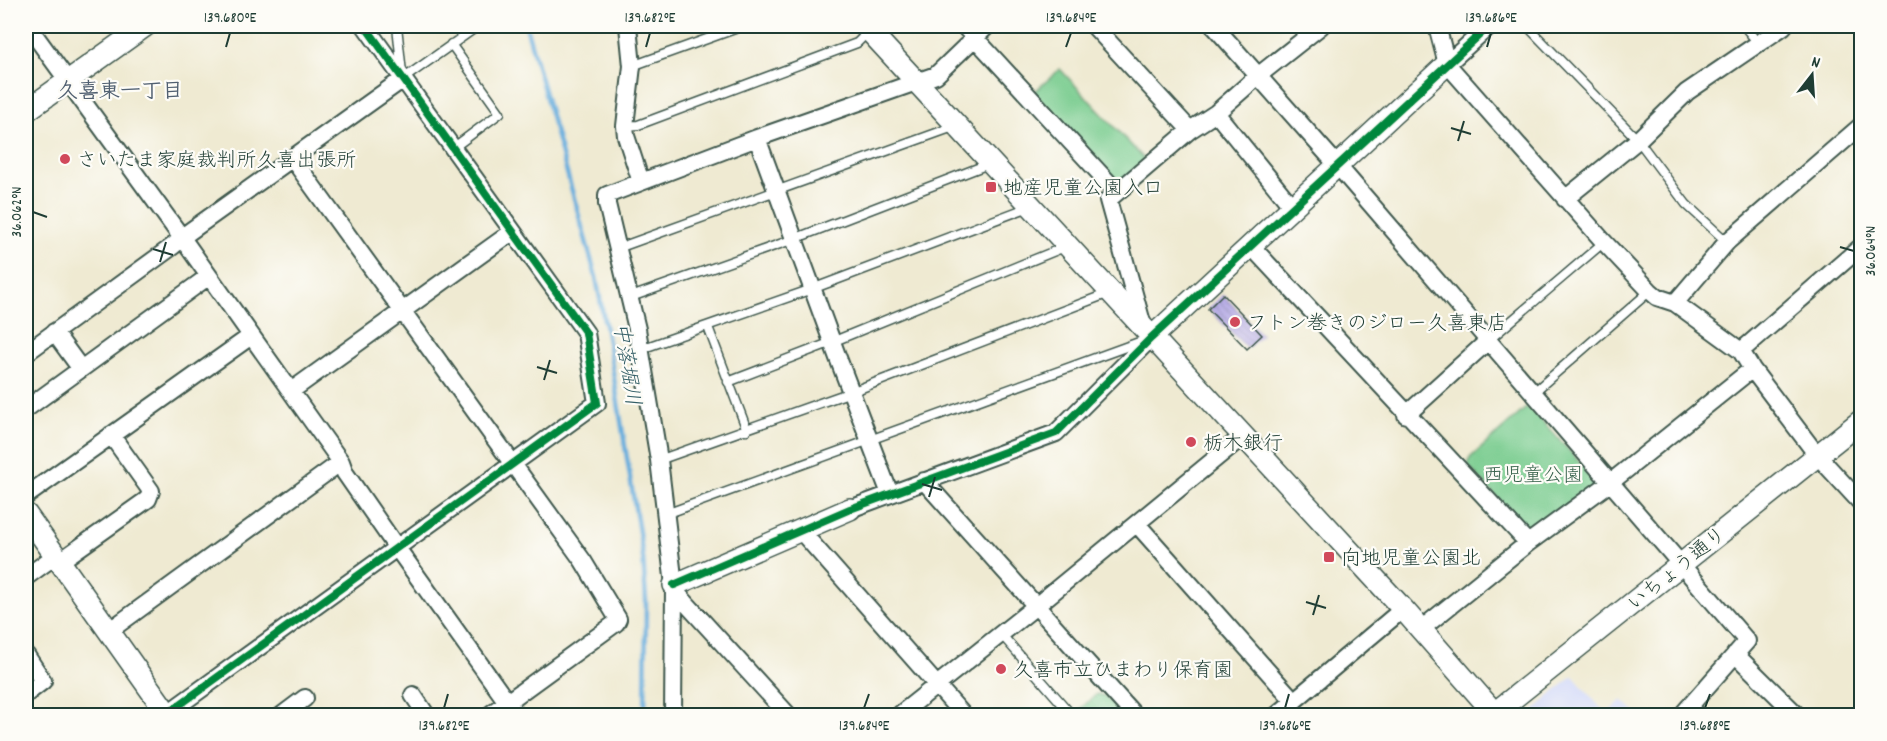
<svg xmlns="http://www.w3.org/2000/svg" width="1887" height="741" viewBox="0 0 1887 741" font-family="Dekko,'Klee One',sans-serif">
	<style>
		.built { fill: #d2d9f9 }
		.park { fill: #79cc8f; stroke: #4c8462; stroke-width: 1.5 }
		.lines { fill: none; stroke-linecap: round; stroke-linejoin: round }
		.stream { stroke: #66addd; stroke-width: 4.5 }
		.building { fill: url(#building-back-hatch) }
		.service-casing { stroke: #3e574c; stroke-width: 11 }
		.minor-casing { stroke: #3e574c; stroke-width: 20 }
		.tertiary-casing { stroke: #3e574c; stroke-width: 24 }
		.service { stroke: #fff; stroke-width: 8 }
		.minor { stroke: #fff; stroke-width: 16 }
		.tertiary { stroke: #fff; stroke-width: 21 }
		.cycleway-casing { stroke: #fdfcf7; stroke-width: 11 }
		.cycleway { stroke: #00873e; stroke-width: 8 }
		.ticks { fill: none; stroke: #1f3d34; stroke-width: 2 }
		.poi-dot { fill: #d1495b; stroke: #fdfcf7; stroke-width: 2 }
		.labels { text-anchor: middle; stroke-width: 4.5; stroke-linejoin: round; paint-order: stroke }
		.poi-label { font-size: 20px; fill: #1f3d34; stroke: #fdfcf7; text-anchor: start }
		.park-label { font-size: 20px; fill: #36614b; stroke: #fdfcf7 }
		.street-label { font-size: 20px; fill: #1f3d34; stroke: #fdfcf7 }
		.neighbourhood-label { font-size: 21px; font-weight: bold; fill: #526172; stroke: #fdfcf7 }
		.water-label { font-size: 21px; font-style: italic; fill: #345f67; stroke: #fdfcf7 }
		.neatline { fill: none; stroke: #1f3d34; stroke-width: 2 }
		.ticks-label { font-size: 15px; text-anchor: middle; fill: #1f3d34 }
	</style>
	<defs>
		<pattern id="building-back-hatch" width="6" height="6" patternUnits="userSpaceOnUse" patternTransform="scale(1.5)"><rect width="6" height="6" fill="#b1a5e5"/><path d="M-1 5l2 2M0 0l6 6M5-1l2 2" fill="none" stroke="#8f88ba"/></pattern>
	</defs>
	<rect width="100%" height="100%" fill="#fdfcf7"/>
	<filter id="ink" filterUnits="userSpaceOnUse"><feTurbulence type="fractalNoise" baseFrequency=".0167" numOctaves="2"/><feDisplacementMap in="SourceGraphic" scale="12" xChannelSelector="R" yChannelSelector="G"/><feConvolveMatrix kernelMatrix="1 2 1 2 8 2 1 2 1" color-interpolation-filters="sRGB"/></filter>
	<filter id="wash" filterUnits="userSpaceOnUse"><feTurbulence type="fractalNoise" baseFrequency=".008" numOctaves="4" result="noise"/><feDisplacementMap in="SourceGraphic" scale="24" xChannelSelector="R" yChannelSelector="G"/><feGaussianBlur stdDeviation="1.35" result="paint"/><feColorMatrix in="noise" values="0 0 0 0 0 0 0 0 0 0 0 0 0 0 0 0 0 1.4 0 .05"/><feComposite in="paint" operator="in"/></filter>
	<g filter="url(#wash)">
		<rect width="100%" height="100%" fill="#efead2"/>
		<!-- built -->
		<path class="built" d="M1573,676l33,38 16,-14 16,15h-104l1,-6z"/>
		<!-- park -->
		<path class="park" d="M1060,69l86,92 -27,21 -86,-89z
			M1526,408l5,1 66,72 -1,5 -62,46 -7,-2 -59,-64 2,-8z
			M1097,694l8,2 18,19h-50z"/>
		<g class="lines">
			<!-- stream -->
			<path class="stream" d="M526,26l70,251 13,70 34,210 3,43 -1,116"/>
		</g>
		<g id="blocks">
			<!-- building -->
			<path class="building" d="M1223,294l39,41 -15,14 -39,-40z"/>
		</g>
	</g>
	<g filter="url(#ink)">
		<use href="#blocks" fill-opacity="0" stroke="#3e574c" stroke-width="1.5"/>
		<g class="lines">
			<defs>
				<path id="service" d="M397,26l5,47
					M1527,26l111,114 48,64 41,38
					M1744,26l15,18
					M451,44l49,69 -47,35
					M632,66l111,-40
					M403,79l75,-53
					M625,126l13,-1 219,-82 12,-12
					M618,248l338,-122
					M631,297l163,-58 197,-76
					M708,327l39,103
					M1489,340l115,-98
					M641,349l171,-60 217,-82
					M728,382l104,-40 235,-96
					M1534,392l116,-101
					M659,460l192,-68 258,-99
					M666,514l476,-173
					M1001,634l69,79 -3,3"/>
				<path id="minor" d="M28,26l154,212 159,224 4,11 52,75 120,168
					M628,26l4,40 -7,60 1,10 15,46
					M964,26l153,166
					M1094,26l96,104
					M1214,26l124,140 409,475 -66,75
					M1437,26l10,38 157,178 46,49 7,6 18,6 66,48 11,18 65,86 45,49
					M1447,64l42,-38
					M1216,113l77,95
					M757,138l81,220 52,136
					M292,158l291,403 35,58 -2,4 -128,93
					M1565,199l73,-59 49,-48 97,-66
					M1251,246l277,297
					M1675,303l52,-61 135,-117
					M1143,326l-35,-126 82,-70 26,-17 43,-38 62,-49
					M54,332l27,37
					M1741,351l121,-105
					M26,353l147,-107 16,-14 214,-153
					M291,391l221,-159
					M26,409l183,-133
					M1406,415l83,-75
					M924,481l211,235
					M26,496l225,-160
					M850,509l206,-76 95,-95
					M1137,524l157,177
					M800,530l164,186
					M59,562l89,-63 3,-8 -40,-56
					M26,577l29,-21
					M674,590l115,126
					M1420,630l108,-87 83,-61 141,-113
					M109,631l232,-169
					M1735,654l63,62
					M26,655l17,26 -17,13
					M413,695l14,21
					M164,716l433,-313 -11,-70 -221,-307
					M281,716l24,-18
					M673,716l1,-131 -15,-125 -22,-131 -30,-125v-9l150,-57 179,-63 51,-49
					M898,716l138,-110 207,-170
					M1276,716l127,-107"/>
				<path id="tertiary" d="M865,26l538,583 94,107
					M26,111l119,-85
					M1151,338l296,-274
					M26,514l143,202
					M674,585l176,-76
					M1491,716l371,-296"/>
			</defs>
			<!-- service casing -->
			<use href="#service" class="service-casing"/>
			<!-- minor casing -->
			<use href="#minor" class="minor-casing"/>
			<!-- tertiary casing -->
			<use href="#tertiary" class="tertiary-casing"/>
			<!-- service -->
			<use href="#service" class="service"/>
			<!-- minor -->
			<use href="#minor" class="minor"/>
			<!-- tertiary -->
			<use href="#tertiary" class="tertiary"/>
			<defs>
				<path id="cycleway" d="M674,585l176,-76 206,-76 95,-95 338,-312
					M164,716l433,-313 -11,-70 -221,-307"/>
			</defs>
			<!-- cycleway casing -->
			<use href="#cycleway" class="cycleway-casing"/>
			<!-- cycleway -->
			<use href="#cycleway" class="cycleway"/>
		</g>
	</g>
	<!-- ticks -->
	<path class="ticks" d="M226,47l4,-14M646,47l4,-14M1066,47l5,-14M1487,47l4,-14M1451,128l20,6M1458,141l6,-20M33,212l14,5M1840,247l14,4M153,249l20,6M160,262l6,-20M537,367l20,6M544,380l6,-20M922,484l20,6M929,497l6,-20M1306,602l20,6M1313,615l6,-20M444,708l4,-14M864,708l5,-14M1285,708l4,-14M1705,708l5,-14"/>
	<!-- markers -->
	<g class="poi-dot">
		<circle cx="65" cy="159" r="6"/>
		<rect x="985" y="181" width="12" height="12" rx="3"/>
		<circle cx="1235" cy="322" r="6"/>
		<circle cx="1191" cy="442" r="6"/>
		<rect x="1323" y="551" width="12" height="12" rx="3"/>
		<circle cx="1001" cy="669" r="6"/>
	</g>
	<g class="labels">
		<!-- poi labels -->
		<g class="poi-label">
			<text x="77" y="166">さいたま家庭裁判所久喜出張所</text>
			<text x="1003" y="194">地産児童公園入口</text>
			<text x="1247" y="329">フトン巻きのジロー久喜東店</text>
			<text x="1203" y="449">栃木銀行</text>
			<text x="1341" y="564">向地児童公園北</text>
			<text x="1013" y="676">久喜市立ひまわり保育園</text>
		</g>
		<!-- park labels -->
		<g class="park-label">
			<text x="1533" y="481">西児童公園</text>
		</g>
		<!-- street labels -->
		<g class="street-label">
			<text transform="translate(1676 568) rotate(-39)" y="7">いちょう通り</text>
		</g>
		<!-- neighbourhood labels -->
		<g class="neighbourhood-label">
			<text x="120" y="97">久喜東一丁目</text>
		</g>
		<!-- water labels -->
		<g class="water-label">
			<text transform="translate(628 364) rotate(81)" y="7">中落堀川</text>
		</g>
	</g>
	<!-- margin -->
	<rect width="1887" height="741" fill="none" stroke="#fdfcf7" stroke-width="66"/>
	<!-- north arrow -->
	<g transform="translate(1812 75) rotate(17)" stroke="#fdfcf7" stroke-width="4.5" paint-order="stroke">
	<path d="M0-4.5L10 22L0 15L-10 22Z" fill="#1f3d34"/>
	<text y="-9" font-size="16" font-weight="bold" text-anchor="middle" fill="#1f3d34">N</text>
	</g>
	<rect x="33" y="33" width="1821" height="675" class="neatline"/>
	<g class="ticks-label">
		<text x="230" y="22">139.680°E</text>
		<text x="650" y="22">139.682°E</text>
		<text x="1071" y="22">139.684°E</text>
		<text x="1491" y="22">139.686°E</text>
		<text transform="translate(16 212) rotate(-90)" y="5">36.062°N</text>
		<text transform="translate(1870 251) rotate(-90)" y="5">36.064°N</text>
		<text x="444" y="730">139.682°E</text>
		<text x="864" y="730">139.684°E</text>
		<text x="1285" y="730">139.686°E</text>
		<text x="1705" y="730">139.688°E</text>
	</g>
</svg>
